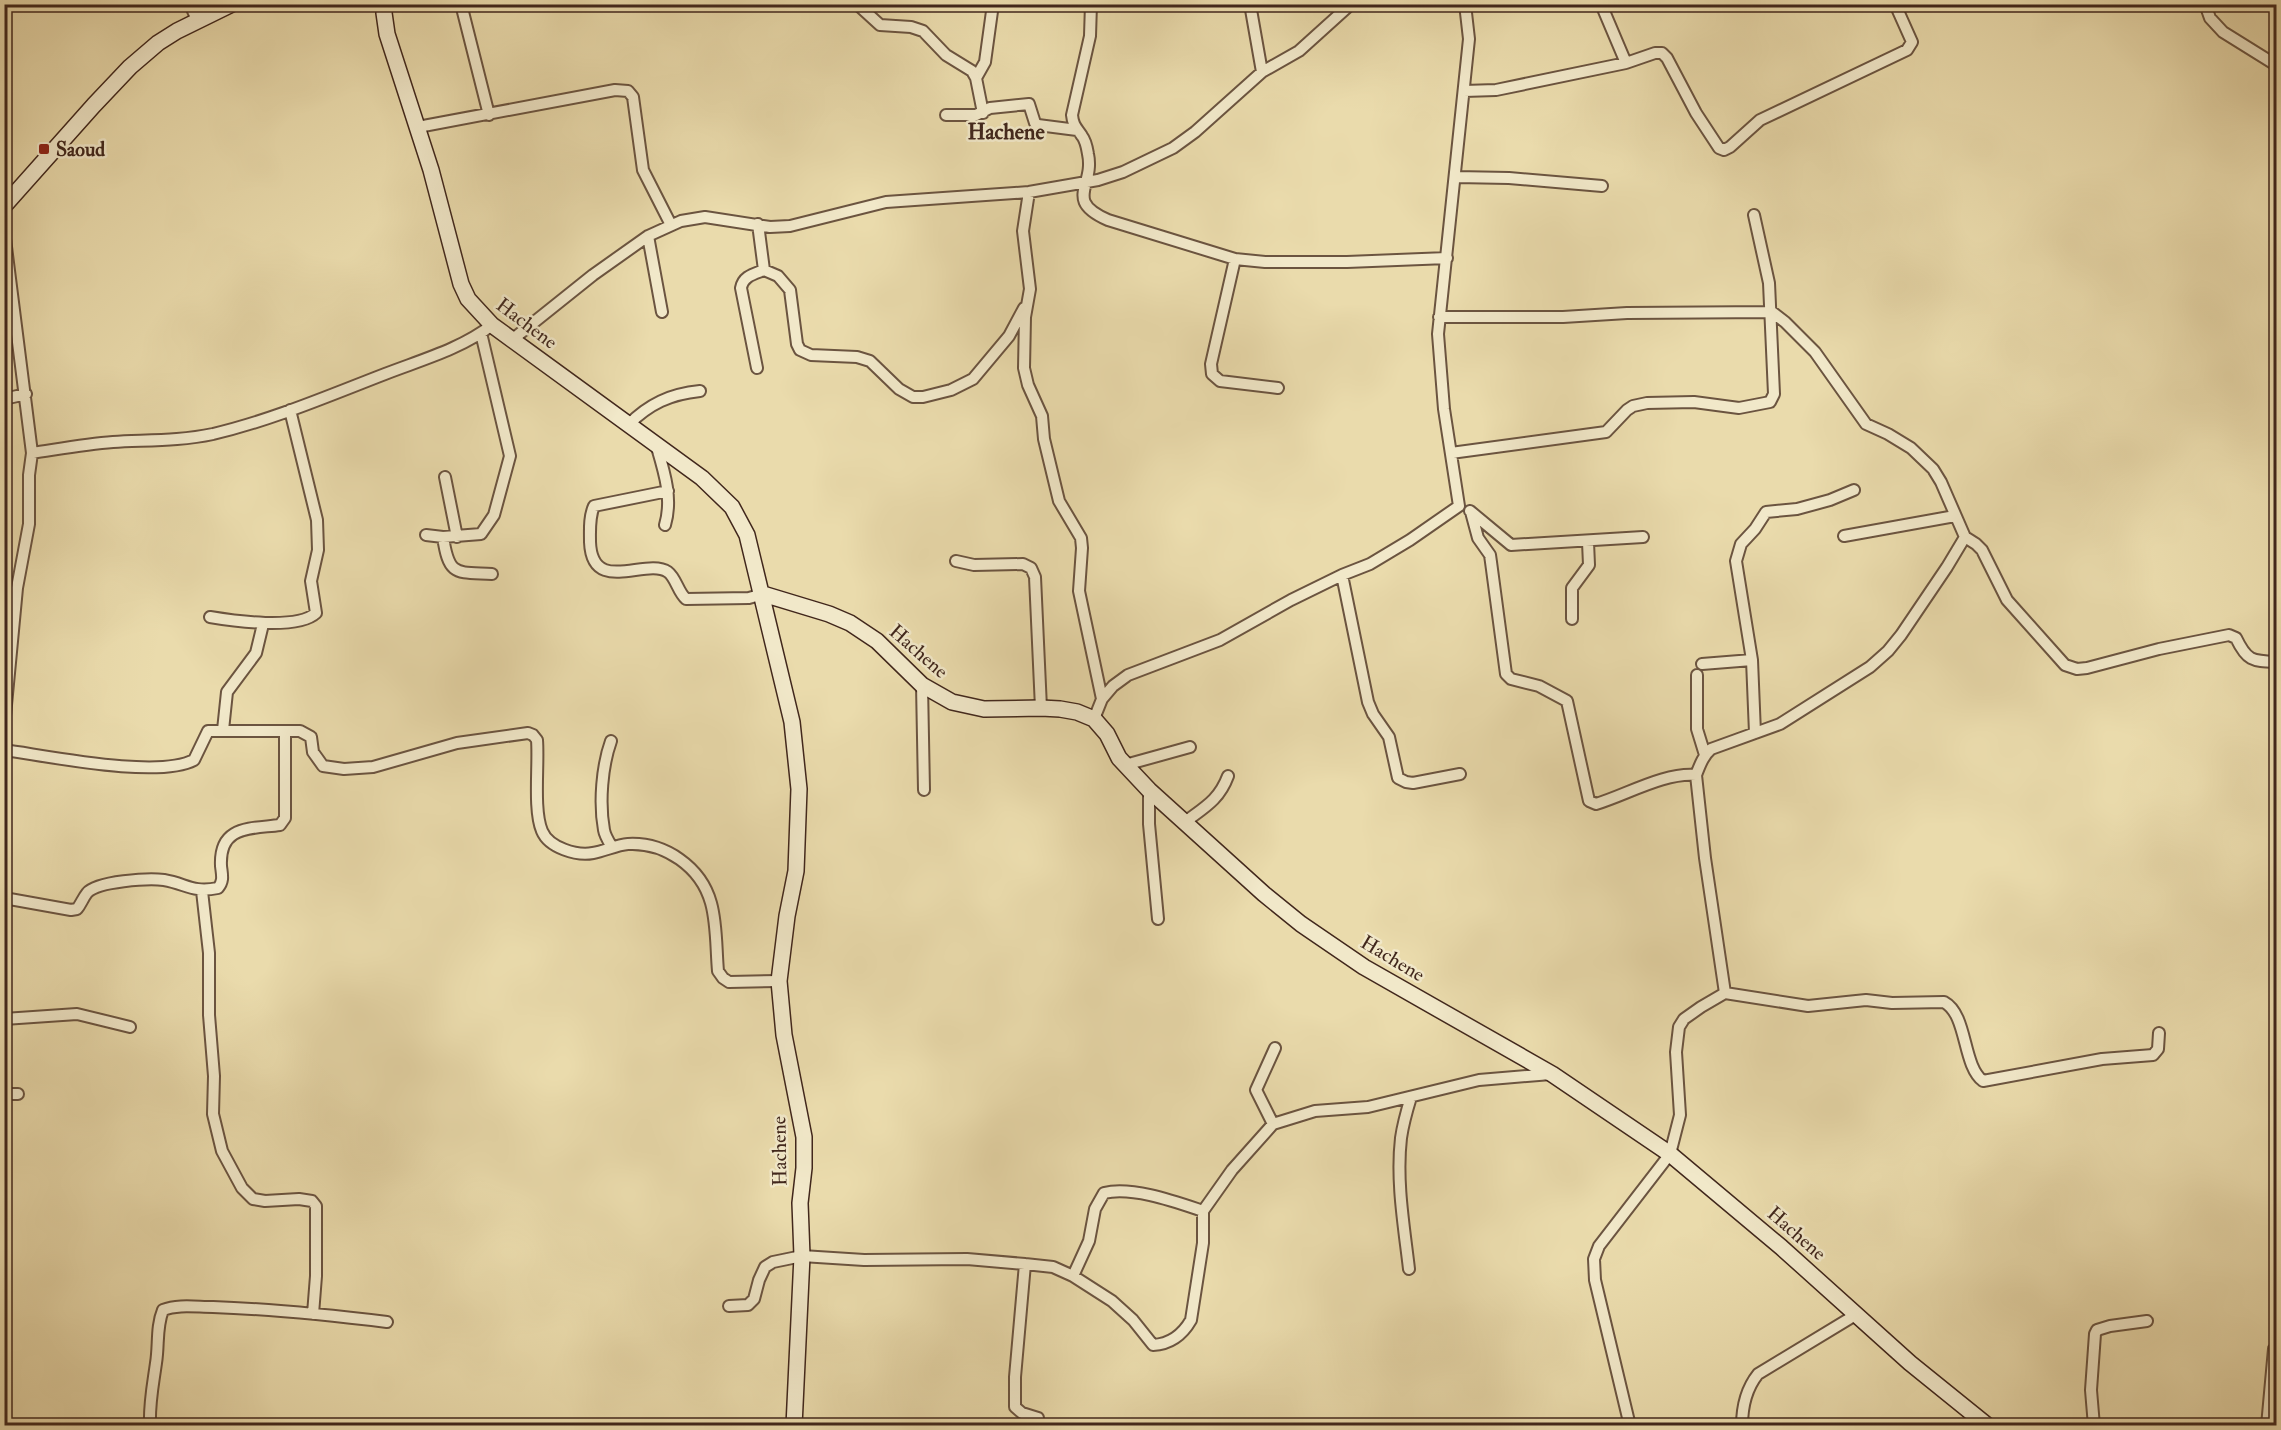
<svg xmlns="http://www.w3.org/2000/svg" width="2281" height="1430" viewBox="0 0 2281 1430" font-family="'IM FELL Double Pica',serif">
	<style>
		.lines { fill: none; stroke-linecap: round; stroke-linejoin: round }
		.street-casing { stroke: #6b5440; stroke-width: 14 }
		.secondary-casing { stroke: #41271c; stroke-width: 18 }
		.street { stroke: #f1e8c9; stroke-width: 10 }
		.secondary { stroke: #f1e8c9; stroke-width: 15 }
		.poi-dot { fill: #8f2418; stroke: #f1e8c9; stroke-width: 2 }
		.labels { text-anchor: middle; stroke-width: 5; stroke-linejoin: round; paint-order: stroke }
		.poi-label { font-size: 20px; font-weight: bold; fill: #41271c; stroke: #f1e8c9; text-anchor: start }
		.street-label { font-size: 20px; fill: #41271c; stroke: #f1e8c9 }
		.quarter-label { font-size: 22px; font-weight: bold; fill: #41271c; stroke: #f1e8c9 }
	</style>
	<rect width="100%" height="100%" fill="#eadbac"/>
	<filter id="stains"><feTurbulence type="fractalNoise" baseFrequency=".00333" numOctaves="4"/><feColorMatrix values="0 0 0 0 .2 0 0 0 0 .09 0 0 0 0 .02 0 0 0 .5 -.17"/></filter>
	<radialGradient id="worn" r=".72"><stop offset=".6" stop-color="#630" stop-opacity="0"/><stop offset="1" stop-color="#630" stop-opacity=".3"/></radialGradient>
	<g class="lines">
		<defs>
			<path id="street" d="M190,4l7,16
				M461,4l28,111
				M557,4v1
				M857,4l23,21 31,2 12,4 23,24 26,16 4,7 7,35
				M1091,4l-1,32 -18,79c1,11 5,13 10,21 4,5 5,12 6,18 7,32 -25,46 20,66l127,39 30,3h82l100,-4
				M1250,4l12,68
				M1601,4l25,59 29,-10h7l5,5 29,55 23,35 5,2 6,-3 30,-27 147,-70 5,-8 -17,-38
				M2205,4l5,14 13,14 53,33
				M976,78l9,-16 8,-58
				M1464,91l32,-1 130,-27
				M946,115h30l14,-7 39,-4 6,19 3,2 39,5
				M418,127l197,-37 13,1 5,6 10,73 28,55
				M1456,177l53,1 93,8
				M1029,192l-6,39 7,58 -5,28 -1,51 4,17 14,31 2,23 15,62 22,37 1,10 -3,43 23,108
				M758,224l6,46 14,6 12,14 7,54 3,6 11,5 46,2 13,4 29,28 14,8h10l28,-7 22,-11 36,-43 15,-28
				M4,231l28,222 -3,22v49l-12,64 -13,138
				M648,236l14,76
				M1235,259l-24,105 1,10 8,7 58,7
				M1439,317h124l64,-4 145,-1 13,10 30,30 51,72 22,10 23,14 22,21 8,13 24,55 11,7 6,6 25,50 58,65 12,4 10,-1 72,-19 70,-14 7,3c11,23 16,23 40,24
				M513,339l80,-64 55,-39 33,-15 24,-4 65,10 20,-1 96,-24 143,-10 69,-12 25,-8 50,-24 22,-16 67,-60 37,-21 52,-47
				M757,368l-16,-80c2,-12 13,-14 23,-18
				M4,399l22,-5
				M628,425c21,-21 42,-31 72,-34
				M656,444c8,27 17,54 9,81
				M32,453c27,-4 54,-9 81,-11 34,-2 67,-1 100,-8 59,-14 115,-38 172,-60 36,-14 76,-25 107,-49
				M1451,453l155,-21 21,-22 6,-4 14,-3 47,-1 45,6 31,-6 4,-8 -5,-111 -15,-68
				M445,477l12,60
				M668,491l-74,15c-5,11 -4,24 -4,36 2,54 56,15 78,30 8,6 10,20 18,27l63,-1 14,-4
				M1470,511l41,34 132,-8
				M1471,512l7,26 12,17 1,7 15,112 5,5 28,7 28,15 22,100 7,3c30,-9 69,-32 100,-29
				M426,535l17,2 38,-3 13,-19 16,-59 -29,-123
				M1844,536l111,-20
				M443,537c6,40 13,35 49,37
				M956,561l18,4 49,-1 8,4 4,9 6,131
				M1342,575l26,127 5,12 16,23 9,41 8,4 7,1 47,-9
				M210,617c24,4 88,13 106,-4l-5,-32 7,-31 -1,-30 -27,-110
				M1572,619v-31l17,-23 -1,-23
				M1702,664l50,-4
				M1697,675v54l8,26
				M922,685l2,105
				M1094,719l8,-20 11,-13 15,-11 92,-35 71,-40 51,-25 28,-11 40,-24 49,-34 -15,-97 -6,-75 31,-295 -4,-35
				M223,730l4,-38 29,-39 7,-29
				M1755,733l-3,-73 -16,-99 5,-17 14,-15 11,-17 31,-3 33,-9 24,-10
				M611,741c-9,25 -12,62 -7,89 1,6 5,12 8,17
				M4,750c44,6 154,29 190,10l14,-29h92l11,6 2,15 10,14 21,3 29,-2 84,-24 71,-10 5,2 4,5c2,24 -4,70 5,91 7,17 35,25 51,22 12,-2 23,-8 35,-9 37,-2 73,23 83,59 6,21 5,46 7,68l5,7 6,4 50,-1
				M1125,765l65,-18
				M1149,790v34l9,95
				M1185,822c20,-15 34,-22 43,-46
				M4,871v12
				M202,891l7,62v62l5,61 -1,38 9,37 20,37 11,11 12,2 34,-2 13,2 4,5v70l-3,38
				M4,898l67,12 6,-1c4,-5 6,-11 10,-16 10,-12 62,-15 77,-13 23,4 28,13 54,8 6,-7 4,-13 3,-22 -2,-41 29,-37 59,-41l5,-7v-85
				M1725,993l83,13 58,-6 26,3 52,-1c24,13 18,63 39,79l119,-22 51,-4 5,-6 1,-16
				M4,1019l73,-5 53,13
				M4,1094h14
				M1273,1124l-17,-34 19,-42
				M1025,1264l-10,113v30l7,6 16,5 1,8
				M1409,1269c-5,-43 -13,-88 -8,-131 2,-14 6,-28 10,-41
				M1073,1276l16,-35 6,-32 9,-16c28,-7 72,9 99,18
				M729,1306l19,-1 6,-6 5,-19 6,-13 8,-5 29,-6 62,4 103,-1 58,5 28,3 20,9 39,25 21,19 20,25c18,-1 30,-11 38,-25l12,-77v-32l29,-41 41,-46 42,-13 53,-4 111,-27 72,-6
				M150,1426c-1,-23 3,-41 6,-63 3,-18 0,-36 7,-53 15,-6 33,-3 50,-3 58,2 116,8 174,15
				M1630,1426l-35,-146 -1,-21 5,-13 71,-92 10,-39 -4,-63 3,-25 5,-8 17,-12 24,-14 -20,-135 -9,-83c4,-10 7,-19 15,-26l69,-25 90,-57 18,-16 13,-16 46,-68 18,-30
				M1742,1426c0,-19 4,-37 16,-52l99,-60
				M2094,1426l-3,-36 4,-56 2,-4 13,-4 37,-5
				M2267,1426l7,-77"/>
			<path id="secondary" d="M385,4l-1,9 3,21 44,136 30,114 7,15 24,26 210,153 30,29 15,28 45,187 7,67 -3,82 -9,45 -8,65 5,54 20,102v31l-4,35 2,53 -8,170
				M4,206l90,-101 36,-38 28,-24 19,-12 55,-27
				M763,594l66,20 21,9 27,18 45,44 30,17 32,7 57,-1 19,1 17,3 17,7 13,15 12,24 30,32 115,104 37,30 63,43 188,107 118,80 111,93 129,116 78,63"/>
		</defs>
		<!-- street casing -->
		<use href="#street" class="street-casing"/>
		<!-- secondary casing -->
		<use href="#secondary" class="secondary-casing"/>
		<!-- street -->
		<use href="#street" class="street"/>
		<!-- secondary -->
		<use href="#secondary" class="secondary"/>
	</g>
	<!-- markers -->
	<rect class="poi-dot" x="38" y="143" width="12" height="12" rx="3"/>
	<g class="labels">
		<!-- poi labels -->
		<g class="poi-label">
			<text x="56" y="156">Saoud</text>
		</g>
		<!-- street labels -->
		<g class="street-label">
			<text transform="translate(527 323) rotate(37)" y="7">Hachene</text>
			<text transform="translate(919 651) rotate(41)" y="7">Hachene</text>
			<text transform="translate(1393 958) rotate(31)" y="7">Hachene</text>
			<text transform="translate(779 1151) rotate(-91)" y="7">Hachene</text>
			<text transform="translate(1797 1233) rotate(41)" y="7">Hachene</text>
		</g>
		<!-- quarter labels -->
		<g class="quarter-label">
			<text x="1006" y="139">Hachene</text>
		</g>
	</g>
	<!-- margin -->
	<rect width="2281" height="1430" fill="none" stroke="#eadbac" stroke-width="24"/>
	<rect x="6" y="6" width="2269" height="1418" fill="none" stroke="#41271c" stroke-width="3"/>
	<rect x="12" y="12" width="2257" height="1406" fill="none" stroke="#41271c" stroke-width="1.5"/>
	<rect width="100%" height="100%" filter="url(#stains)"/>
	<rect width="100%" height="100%" fill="url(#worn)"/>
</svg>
